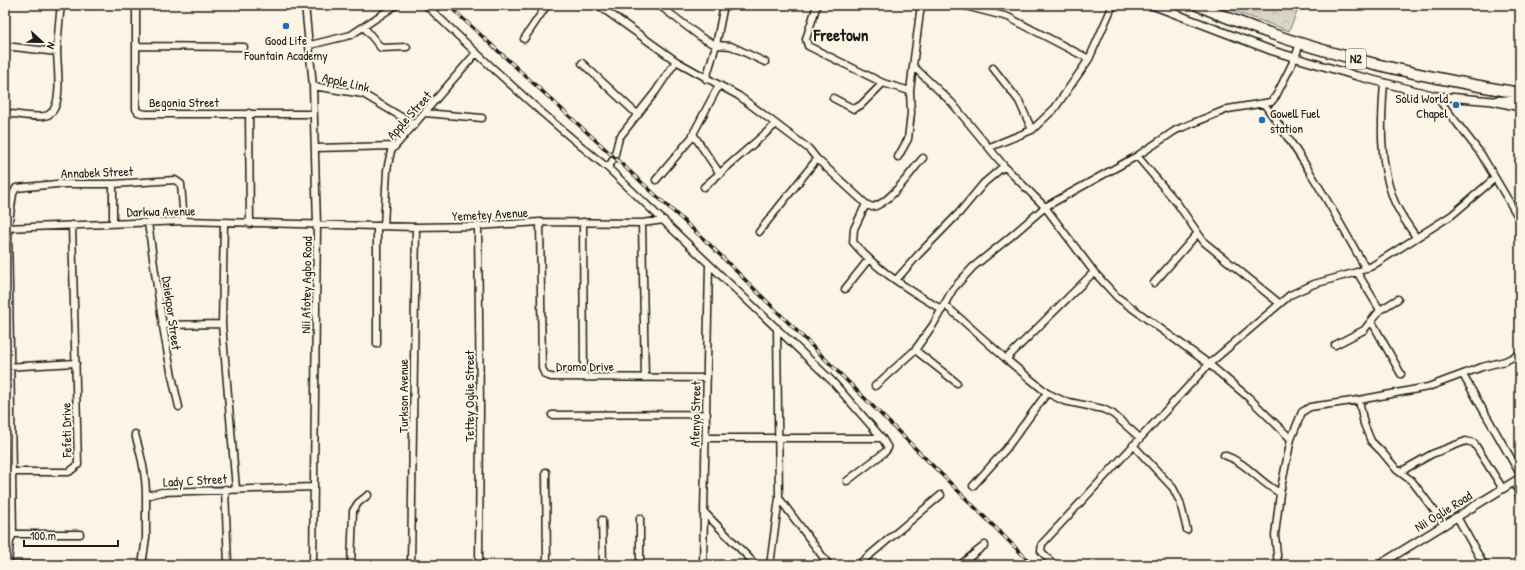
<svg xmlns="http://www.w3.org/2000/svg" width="1525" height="570" viewBox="0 0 1525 570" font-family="'Patrick Hand',sans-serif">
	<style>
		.forest { fill: url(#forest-crowns); stroke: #7c7872 }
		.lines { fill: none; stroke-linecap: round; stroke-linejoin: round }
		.minor-casing { stroke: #1c1c1c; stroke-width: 9 }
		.tertiary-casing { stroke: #1c1c1c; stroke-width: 10 }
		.trunk-casing { stroke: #1c1c1c; stroke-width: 13 }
		.minor { stroke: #fcf5e5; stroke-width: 6 }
		.tertiary { stroke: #fcf5e5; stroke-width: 7 }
		.trunk { stroke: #fcf5e5; stroke-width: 10 }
		.rail-casing { stroke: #1c1c1c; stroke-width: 3.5 }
		.rail { stroke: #fcf5e5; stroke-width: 2; stroke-dasharray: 6; stroke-linecap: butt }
		.poi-dot { fill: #1f6fb2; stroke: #fcf5e5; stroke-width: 1.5 }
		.labels { text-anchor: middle; stroke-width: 4; stroke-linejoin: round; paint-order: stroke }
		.shield { fill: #fcf5e5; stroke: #5f5d58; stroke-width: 1 }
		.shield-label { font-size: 12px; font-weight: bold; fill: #1c1c1c }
		.poi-label { font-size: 13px; fill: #1c1c1c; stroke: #fcf5e5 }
		.street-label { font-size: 13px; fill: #1c1c1c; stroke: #fcf5e5 }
		.district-label { font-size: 17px; font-weight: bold; fill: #1c1c1c; stroke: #fcf5e5 }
	</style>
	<defs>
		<pattern id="forest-crowns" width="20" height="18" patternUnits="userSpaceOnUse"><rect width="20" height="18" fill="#dbd5c8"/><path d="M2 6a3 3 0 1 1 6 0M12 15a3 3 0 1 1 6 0" fill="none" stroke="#bbb6ab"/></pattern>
	</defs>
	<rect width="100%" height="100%" fill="#fcf5e5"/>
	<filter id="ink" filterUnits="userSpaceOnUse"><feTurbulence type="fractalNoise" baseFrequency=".025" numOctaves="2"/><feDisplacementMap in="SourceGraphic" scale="8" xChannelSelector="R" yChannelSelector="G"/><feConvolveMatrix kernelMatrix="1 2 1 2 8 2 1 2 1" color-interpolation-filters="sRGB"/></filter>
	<g filter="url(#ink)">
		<!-- forest -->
		<path class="forest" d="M1217,5h83l-11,26z"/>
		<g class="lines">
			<defs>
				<path id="minor" d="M136,5v104l2,3 7,2h168
					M305,5l8,81 4,139 -4,340
					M426,5c59,57 118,112 182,163l224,213 50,57 6,10 -3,4 -38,29
					M598,5l78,56 63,35 70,53 8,10 49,45 -12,25 -1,13c25,30 56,47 89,68
					M659,5l43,33 14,7 15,1 34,16
					M817,5l-11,34 2,7 75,37 27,8
					M961,5l47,12 81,42
					M364,27l17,21 26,-1
					M524,39l23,-34
					M310,45l41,-10 45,-30
					M5,46l52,6
					M136,46l108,1
					M582,63l56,52
					M913,66l8,-61
					M993,68l26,33 13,29
					M706,79l10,-34 8,-40
					M1384,83c-3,39 -5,78 9,115 5,14 15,27 23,39
					M719,85l-26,49 27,40
					M313,86l50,8 52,31
					M1436,96l45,58 39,66
					M833,98l21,11 7,-4 22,-22
					M1496,100l24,-1
					M1264,104c39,52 70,108 102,165
					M5,113c10,1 34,6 43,2 16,-8 9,-49 9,-64 1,-15 2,-31 4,-46
					M249,113l1,111
					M425,113l57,5
					M990,147l42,-17 23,-22 34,-49 24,-54
					M316,148l79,-2
					M1137,156l40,47 27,39 75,61
					M608,168l6,-10 5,-20 37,-47 20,-30
					M656,180l37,-44
					M113,184v39
					M704,187l71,-62
					M866,204l6,3c18,-3 39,-36 51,-49
					M540,222l2,146 3,7 6,2 156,1
					M583,222l1,154
					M148,223c9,61 16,123 31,184
					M224,223l-2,101 14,165
					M642,223l3,155
					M72,225l6,240 -9,7h-57l-4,-244 5,-34 3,-6 41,-4h56l62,-4 6,4 3,37
					M384,226l3,-56 4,-19 85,-98
					M478,226l2,181 -1,158
					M5,228l179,-7 232,6 62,-1 62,-4 102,1 22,-3
					M759,232l58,-73
					M1357,272l23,38
					M896,280l22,-25 41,-42 25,-30 20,-17
					M1154,283l43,-49
					M845,289l23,-29
					M944,304l62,55 88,-87
					M1372,322l29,52
					M162,325l60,-1
					M377,344v-118
					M1335,345l29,-15 16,-20 18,-11
					M915,350l42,33
					M1006,359l41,34 17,8 39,8 10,5 27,24
					M5,367l71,-4
					M1463,375l57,99
					M875,386l40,-36 18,-25 20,-36 20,-22 36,-29 36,-31 -41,-41 -52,-63 -39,-37 -3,25 1,22 -3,26 -10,18
					M1359,400l5,24 7,17 11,11 15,18 15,11 33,44
					M552,415l155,-1
					M135,434c6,21 11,40 11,62
					M706,438h176
					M1291,439l-43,-42 -39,-33 81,-69 24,-11 43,-12 15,-6 80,-51 43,-37
					M1133,445l40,43 7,14 7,28
					M1224,455c22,7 35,27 56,38
					M5,472h7l1,62 -3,7 -2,23
					M546,472l1,93
					M1400,472l32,-18 34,-13 8,2 29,46
					M1515,482l5,17
					M973,486l33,-37 41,-56
					M225,489l3,76
					M779,498l50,67
					M705,513l51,52
					M1457,517l27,48
					M602,520l1,45
					M5,534h75
					M5,565h50
					M142,565l4,-27v-42l16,-4 152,-5
					M351,565l2,-54 5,-8 10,-8
					M411,565l5,-338
					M640,565v-47
					M703,565l6,-301
					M770,565l9,-67 -2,-170
					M858,565l83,-70
					M960,565l25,-20
					M1054,565l-13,-14 1,-7 167,-180 -92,-67 -23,-25 -49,-65 92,-51 39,-26 52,-21 43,-7 5,-6 19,-38 5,-15
					M1278,565l-3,-30 5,-42 11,-54 11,-27 8,-5 49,-7 69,-13 54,-20 23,-6 15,-7"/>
				<path id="tertiary" d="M1152,5l121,46 84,25 79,20 57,5 27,6
					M1379,565l141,-87"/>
				<path id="trunk" d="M1197,5c103,45 213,70 323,88"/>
			</defs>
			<!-- minor casing -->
			<use href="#minor" class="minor-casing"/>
			<!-- tertiary casing -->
			<use href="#tertiary" class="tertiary-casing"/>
			<!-- trunk casing -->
			<use href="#trunk" class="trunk-casing"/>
			<!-- minor -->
			<use href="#minor" class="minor"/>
			<!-- tertiary -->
			<use href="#tertiary" class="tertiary"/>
			<!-- trunk -->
			<use href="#trunk" class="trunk"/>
			<defs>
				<path id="rail" d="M448,5l261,239 324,321"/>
			</defs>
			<!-- rail casing -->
			<use href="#rail" class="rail-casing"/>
			<!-- rail -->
			<use href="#rail" class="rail"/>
		</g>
	</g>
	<!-- markers -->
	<g class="poi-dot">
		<circle cx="286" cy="26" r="4"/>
		<circle cx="1456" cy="105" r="4"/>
		<circle cx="1262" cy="120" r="4"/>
	</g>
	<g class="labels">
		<!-- shield labels -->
		<rect class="shield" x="1346" y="49" width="20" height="20" rx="3"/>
		<g class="shield-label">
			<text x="1356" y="63">N2</text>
		</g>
		<!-- poi labels -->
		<g class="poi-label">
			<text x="286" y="45">Good Life<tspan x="286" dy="15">Fountain Academy</tspan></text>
			<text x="1448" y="103" text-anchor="end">Solid World<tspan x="1448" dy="15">Chapel</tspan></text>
			<text x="1270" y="118" text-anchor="start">Gowell Fuel<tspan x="1270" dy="15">station</tspan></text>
		</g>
		<!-- street labels -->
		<g class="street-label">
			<text transform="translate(346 82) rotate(13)" y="5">Apple Link</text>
			<text x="184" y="107">Begonia Street</text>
			<text transform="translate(409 115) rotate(-48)" y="5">Apple Street</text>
			<text transform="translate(97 172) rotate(-2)" y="5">Annabek Street</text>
			<text transform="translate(161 211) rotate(-1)" y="5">Darkwa Avenue</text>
			<text transform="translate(490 214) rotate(-3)" y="5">Yemetey Avenue</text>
			<text transform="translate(306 285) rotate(-89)" y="5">Nii Afotey Agbo Road</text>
			<text transform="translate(172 313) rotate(82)" y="5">Dziekpor Street</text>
			<text x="585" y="371">Dromo Drive</text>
			<text transform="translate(403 396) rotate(-90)" y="5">Turkson Avenue</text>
			<text transform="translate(469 396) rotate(-90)" y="5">Tettey Oglie Street</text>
			<text transform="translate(695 414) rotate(-89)" y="5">Afenyo Street</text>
			<text transform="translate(66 430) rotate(-91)" y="5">Fefeti Drive</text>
			<text transform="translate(195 480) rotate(-3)" y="5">Lady C Street</text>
			<text transform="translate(1443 511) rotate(-32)" y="5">Nii Oglie Road</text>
		</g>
		<!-- district labels -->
		<g class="district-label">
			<text x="841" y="41">Freetown</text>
		</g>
	</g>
	<!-- margin -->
	<rect width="1525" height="570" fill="none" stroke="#fcf5e5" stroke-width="20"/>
	<rect x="10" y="10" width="1505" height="550" fill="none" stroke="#1c1c1c" stroke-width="1.5" filter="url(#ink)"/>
	<!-- north arrow -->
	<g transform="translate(42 42) rotate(112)" stroke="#fcf5e5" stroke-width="3" paint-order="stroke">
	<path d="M0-3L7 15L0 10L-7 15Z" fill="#1c1c1c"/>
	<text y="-6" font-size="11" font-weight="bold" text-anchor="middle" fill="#1c1c1c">N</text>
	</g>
	<!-- scale -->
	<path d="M24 540v6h94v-6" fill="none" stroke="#1c1c1c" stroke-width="2"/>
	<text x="30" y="540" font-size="12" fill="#1c1c1c" stroke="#fcf5e5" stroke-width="3" paint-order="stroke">100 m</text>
</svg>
